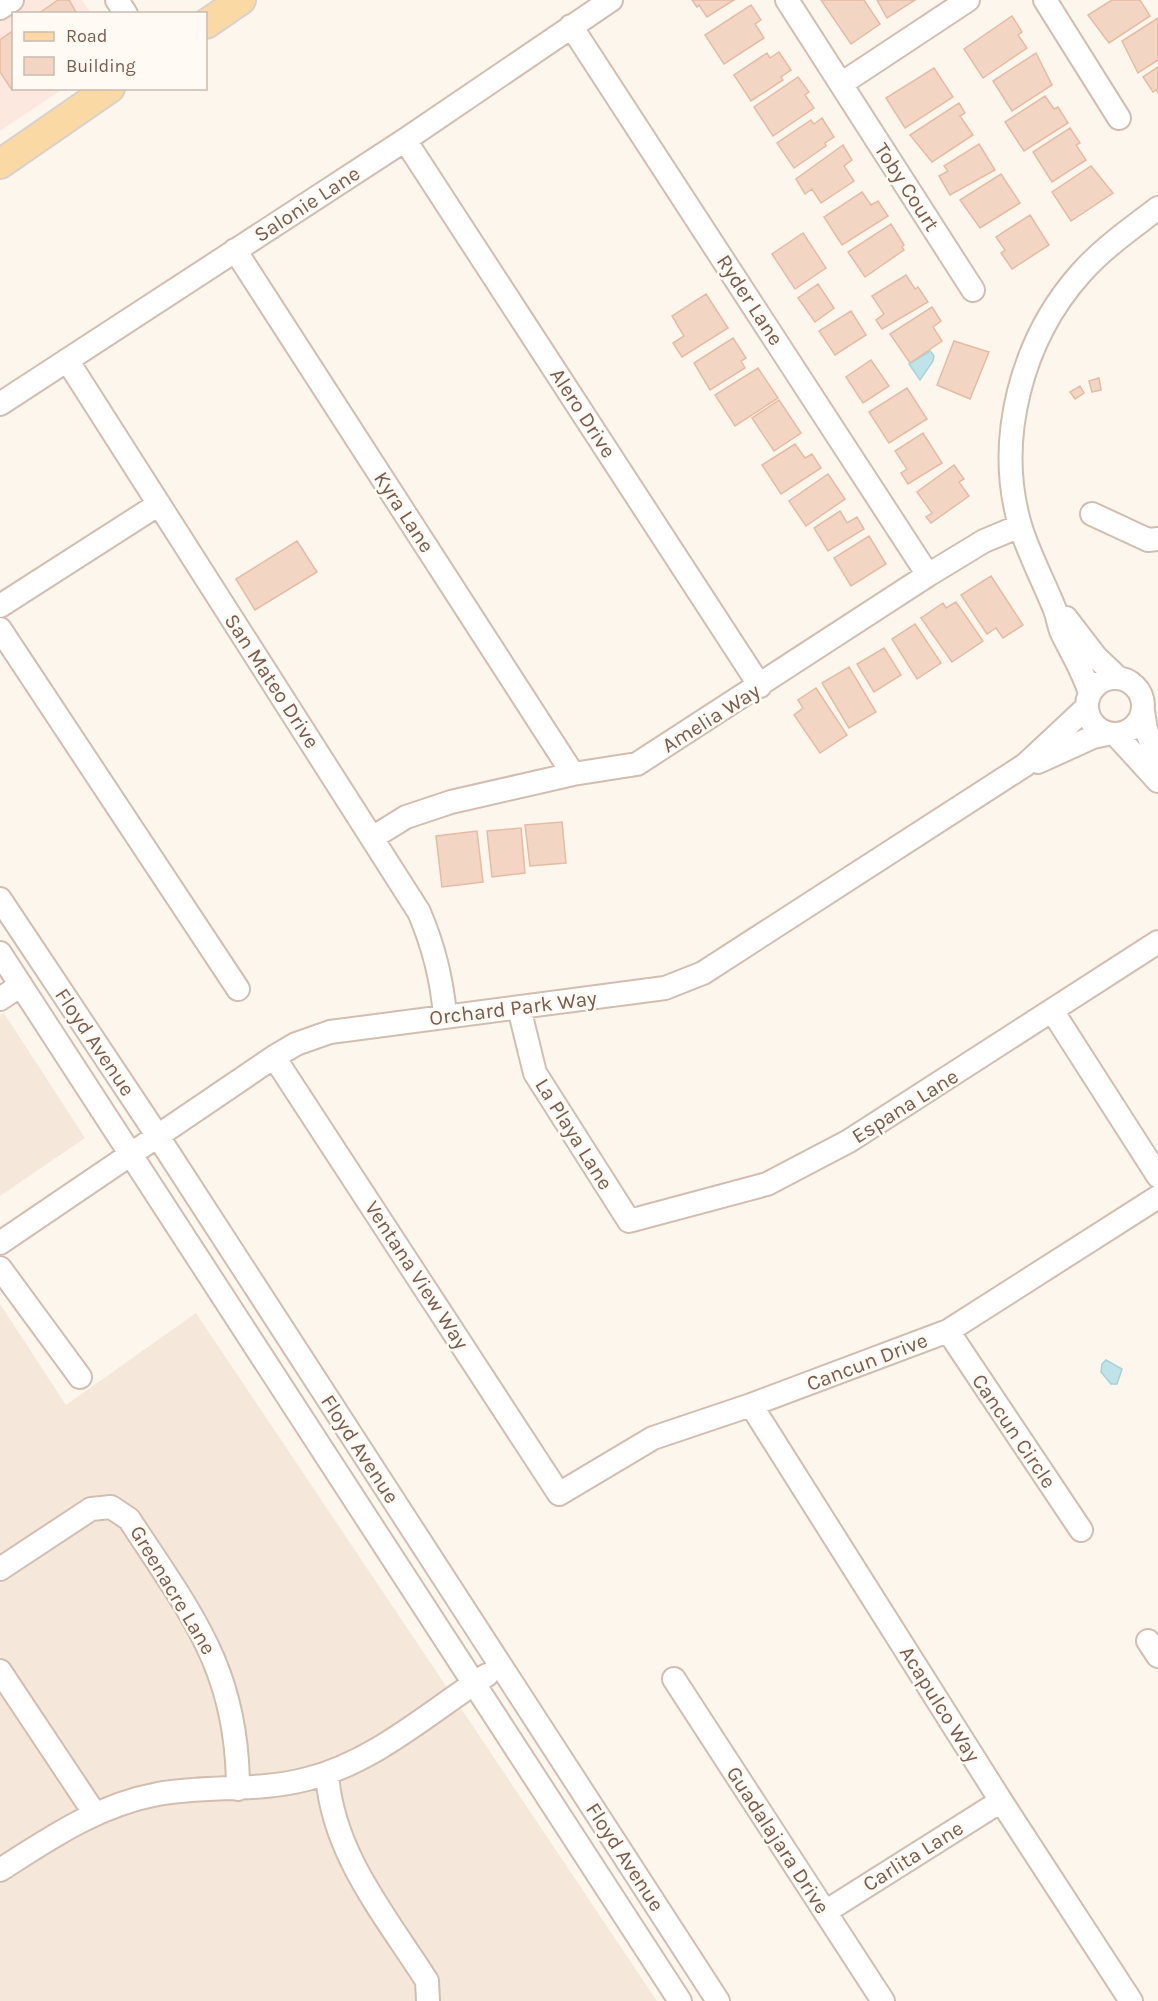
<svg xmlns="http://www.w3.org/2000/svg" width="1158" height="2001" viewBox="0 0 1158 2001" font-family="Karla,sans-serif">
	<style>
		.residential { fill: #f5e8da }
		.commercial { fill: #fde8e0 }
		.water { fill: #bfe3e8; stroke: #a5d3da; stroke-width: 1.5 }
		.building { fill: #f3d5c3; stroke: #e6bba3; stroke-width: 1.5 }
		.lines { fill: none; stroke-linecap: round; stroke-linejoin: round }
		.minor-casing { stroke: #d1beb0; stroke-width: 26 }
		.major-casing { stroke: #dad1cd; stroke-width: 32 }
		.minor { stroke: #fff; stroke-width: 22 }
		.major { stroke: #fbd9a5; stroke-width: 28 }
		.labels { text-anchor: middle; stroke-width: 5; stroke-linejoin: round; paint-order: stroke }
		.street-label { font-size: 21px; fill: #7a5c4d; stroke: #fffaf3 }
	</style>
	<rect width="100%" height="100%" fill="#fdf6ec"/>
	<!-- residential -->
	<path class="residential" d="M4,1013l81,125 -85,58v-180z
		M0,1304l66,101 130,-92 461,688h-657z"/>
	<!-- commercial -->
	<path class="commercial" d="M0,0h82l9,13 -77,1v74l49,1 -63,42z"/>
	<!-- water -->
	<path class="water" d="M930,351l4,5 -1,5 -13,19 -11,-16z
		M1106,1360l16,9 -5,15h-6l-10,-12 1,-8z"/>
	<!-- building -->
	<path class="building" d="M58,0h11l8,14h-39z
		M692,0h42l-27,17 -8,-12 -2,2z
		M821,0h43l16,24 -29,20z
		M877,0h38l-28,18z
		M1112,0h28l10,16 -41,27 -21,-28z
		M751,5l10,15 -6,4 9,14 -40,26 -19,-29z
		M1012,16l10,16 -4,3 9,13 -44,30 -19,-29z
		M1158,18v42l-20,13 -16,-32z
		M14,30v58l-2,2 -12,-18v-32z
		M779,52l12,18 -10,7 2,3 -32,21 -17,-26 33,-22 3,5z
		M1036,53l16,32 -40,26 -19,-30z
		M1158,67v26l-2,-3 -3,2 -10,-15z
		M934,68l19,29 -48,31 -19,-30z
		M798,77l11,15 -4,3 9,13 -41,28 -19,-29z
		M1045,96l9,13 4,-2 10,16 -44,28 -19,-29z
		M959,103l6,10 -5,3 13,19 -41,27 -22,-27z
		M822,118l12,19 -9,6 1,3 -32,22 -17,-25 34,-23 3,4z
		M1070,128l10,15 -4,2 10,15 -34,22 -19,-30z
		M979,144l16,26 -45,25 -11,-19 9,-5 -4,-5z
		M843,145l9,15 -8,6 10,15 -33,22 -9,-14 -7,5 -9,-15z
		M1091,166l22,27 -42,28 -19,-29z
		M1001,174l19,29 -40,25 -20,-28z
		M862,192l9,13 7,-4 10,15 -46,29 -18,-28z
		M1030,215l19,30 -37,24 -11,-16 4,-3 -9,-13z
		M891,224l13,21 -2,2 2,3 -39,27 -17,-25z
		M803,233l23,35 -31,21 -23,-35z
		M906,275l9,14 3,-2 10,15 -46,27 -6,-9 8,-6 -12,-18z
		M818,284l16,24 -19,14 -17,-24z
		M706,294l22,34 -46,29 -9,-14 11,-7 -12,-20z
		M932,307l9,14 -8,6 9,14 -32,22 -20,-29z
		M851,311l15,24 -31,20 -16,-24z
		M733,338l13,20 -5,3 4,7 -35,22 -16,-27z
		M954,341l35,11 -19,47 -33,-14z
		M871,360l18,26 -26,17 -17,-26z
		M758,368l20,30 -43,28 -20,-31z
		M1099,378l2,12 -9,2 -3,-11z
		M1080,386l4,7 -9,6 -5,-7z
		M907,388l20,31 -38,24 -20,-31z
		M779,400l22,33 -27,18 -22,-33z
		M923,433l19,30 -34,21 -7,-11 6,-4 -12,-18z
		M795,444l10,14 7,-4 9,14 -40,26 -19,-29z
		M954,465l10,14 -5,3 10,14 -38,27 -5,-6 6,-4 -15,-21z
		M828,474l17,25 -39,27 -17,-25z
		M840,511l7,12 10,-6 7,12 -36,22 -14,-23z
		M869,536l17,28 -35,22 -17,-28z
		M297,541l20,31 -62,38 -19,-31z
		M991,576l32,49 -20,13 -7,-10 -9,6 -26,-39z
		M956,602l27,39 -31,21 -31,-44 22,-15 3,5z
		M915,624l26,39 -24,16 -25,-40z
		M884,648l17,27 -27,17 -17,-28z
		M849,667l27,45 -27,16 -27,-45z
		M816,688l31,47 -27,18 -26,-38 9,-7 -5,-8z
		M562,822l4,41 -36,3 -5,-41z
		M521,828l4,45 -33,4 -5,-46z
		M477,831l6,51 -41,5 -6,-51z"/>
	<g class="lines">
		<defs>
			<path id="minor" d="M117,0l9,14
				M787,0l186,290
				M1045,0l74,118
				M0,8l12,-8
				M571,26l357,549
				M841,84l127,-84
				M405,140l355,546
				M235,250l338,524
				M67,360l352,552c15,35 23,66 26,104
				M0,404l405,-264 206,-140
				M1092,514l56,26 10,-1
				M0,606l159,-102
				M1066,618l30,39 22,21
				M0,629l238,360
				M1087 706a28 28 0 1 1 56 0a28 28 0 1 1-56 0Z
				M1090,693c-7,-22 -19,-41 -29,-62 -3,-9 -4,-18 -8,-26 -11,-27 -25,-53 -33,-80 -25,-86 2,-186 61,-252 22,-25 51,-45 77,-65
				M1143,711l3,19 12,29
				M1116,735l42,46
				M1038,762l55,-25 14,-3
				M372,838l34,-21 45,-15 122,-28 64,-10 291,-189 56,-34 36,-15
				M0,899l157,236 561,866
				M0,953l680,1048
				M0,999l21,-14
				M519,1008l16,65 94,148 138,-37 82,-43 309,-199
				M1053,1012l105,164
				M274,1057l285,437 94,-56 98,-33 197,-74 210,-134
				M0,1243l274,-186 22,-13 34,-12 335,-44 38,-15 322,-208 61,-57
				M0,1268l80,109
				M948,1331l133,199
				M751,1405l250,396 130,200
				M0,1569l91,-60 20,-2 18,12c62,95 109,150 109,270
				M1148,1641l10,15
				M0,1671l95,143
				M674,1679l209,322
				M327,1773c5,80 58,142 100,208l1,20
				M0,1870c50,-32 98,-65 158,-76 50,-9 100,-2 149,-15 68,-17 122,-67 180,-104
				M825,1912l176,-111"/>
			<path id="major" d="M206,24l35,-24
				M0,164l110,-76"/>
		</defs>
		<!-- minor casing -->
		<use href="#minor" class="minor-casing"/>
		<!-- major casing -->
		<use href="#major" class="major-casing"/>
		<!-- minor -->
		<use href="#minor" class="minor"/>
		<!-- major -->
		<use href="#major" class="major"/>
	</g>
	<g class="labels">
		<!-- street labels -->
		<g class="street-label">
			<text transform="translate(907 187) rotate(57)" y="7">Toby Court</text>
			<text transform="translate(307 204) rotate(-33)" y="7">Salonie Lane</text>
			<text transform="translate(750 300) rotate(57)" y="7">Ryder Lane</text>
			<text transform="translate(583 413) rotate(57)" y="7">Alero Drive</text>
			<text transform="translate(404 512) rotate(57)" y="7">Kyra Lane</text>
			<text transform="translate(272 681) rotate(57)" y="7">San Mateo Drive</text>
			<text transform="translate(711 718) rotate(-32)" y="7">Amelia Way</text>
			<text transform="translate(513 1008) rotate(-7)" y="7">Orchard Park Way</text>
			<text transform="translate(95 1042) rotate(56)" y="7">Floyd Avenue</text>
			<text transform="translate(905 1106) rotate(-32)" y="7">Espana Lane</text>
			<text transform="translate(574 1134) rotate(58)" y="7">La Playa Lane</text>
			<text transform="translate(417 1275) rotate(57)" y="7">Ventana View Way</text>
			<text transform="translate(867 1362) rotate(-21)" y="7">Cancun Drive</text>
			<text transform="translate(1014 1431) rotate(56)" y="7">Cancun Circle</text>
			<text transform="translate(360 1449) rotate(57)" y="7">Floyd Avenue</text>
			<text transform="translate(173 1590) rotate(59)" y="7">Greenacre Lane</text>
			<text transform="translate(940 1704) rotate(58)" y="7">Acapulco Way</text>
			<text transform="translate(778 1840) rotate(57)" y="7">Guadalajara Drive</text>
			<text transform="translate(913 1856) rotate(-32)" y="7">Carlita Lane</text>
			<text transform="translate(625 1857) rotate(57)" y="7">Floyd Avenue</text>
		</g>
	</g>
	<!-- legend -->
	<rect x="12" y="12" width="195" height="78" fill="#fffaf3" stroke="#cabbb1" stroke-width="1.5"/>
	<rect x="24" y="32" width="30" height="9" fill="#fbd9a5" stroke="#cabbb1" stroke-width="1.5"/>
	<text x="66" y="42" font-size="18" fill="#7a5c4d">Road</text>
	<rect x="24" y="57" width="30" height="18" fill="#f3d5c3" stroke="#cabbb1" stroke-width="1.5"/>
	<text x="66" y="72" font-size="18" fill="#7a5c4d">Building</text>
</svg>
